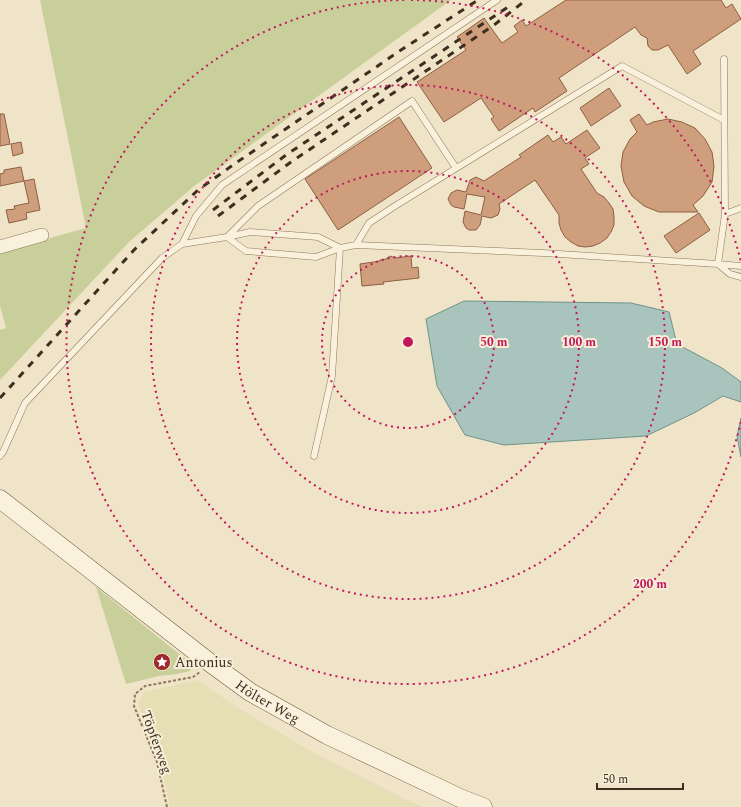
<svg xmlns="http://www.w3.org/2000/svg" width="741" height="807" viewBox="0 0 741 807" font-family="Spectral,serif">
	<style>
		.farmland { fill: #e6deb5 }
		.green { fill: #c9cf9b }
		.water { fill: #a9c4bc; stroke: #6f938a }
		.building { fill: #cf9f7d; stroke: #8d5f41 }
		.lines { fill: none; stroke-linecap: round; stroke-linejoin: round }
		.service-casing { stroke: #8d765c; stroke-width: 7 }
		.minor-casing { stroke: #8d765c; stroke-width: 14 }
		.secondary-casing { stroke: #6f573f; stroke-width: 19 }
		.path { stroke: #8d765c; stroke-width: 2; stroke-dasharray: 3 2; stroke-linecap: butt }
		.service { stroke: #faf1dc; stroke-width: 6 }
		.minor { stroke: #faf1dc; stroke-width: 13 }
		.secondary { stroke: #faf1dc; stroke-width: 18 }
		.rail { stroke: #3d2e20; stroke-width: 3; stroke-dasharray: 7 7; stroke-linecap: butt }
		.ring { fill: none; stroke: #c2185b; stroke-width: 2; stroke-dasharray: 2 4 }
		.labels { text-anchor: middle; stroke-width: 4; stroke-linejoin: round; paint-order: stroke }
		.poi-label { font-size: 14px; fill: #3d2e20; stroke: #f7eed8; text-anchor: start }
		.street-label { font-size: 14px; fill: #3d2e20; stroke: #f7eed8 }
		.centre { fill: #c2185b; stroke: #f7eed8; stroke-width: 2 }
		.ring-label { font-size: 12px; text-anchor: middle; font-weight: bold; fill: #c2185b; stroke: #f7eed8; stroke-width: 4; stroke-linejoin: round; paint-order: stroke }
	</style>
	<rect width="100%" height="100%" fill="#f0e4c8"/>
	<!-- farmland -->
	<path class="farmland" d="M198,680l40,28 78,46 91,46 17,7h-254l-10,-45 -22,-59 6,-11z"/>
	<!-- green -->
	<path class="green" d="M40,0h411l-258,187 -64,55 -129,138v-50l6,-2 -6,-22v-54l86,-24z
		M96,587l97,78 -3,6 -13,3 -18,2 -33,8z"/>
	<!-- water -->
	<path class="water" d="M464,301l167,2 38,9 8,32 45,24 19,14v20l-18,-6 -29,17 -48,23 -142,9 -39,-10 -28,-49 -11,-67z
		M741,418v39l-4,-21z"/>
	<!-- building -->
	<path class="building" d="M566,0h155l5,8 6,-4 9,15 -48,32 8,13 -14,10 -19,-29 -10,5h-6l-4,-4 -1,-8 -6,-3 -6,-8 -76,51 8,13 -32,21 -2,-4 -34,23 -8,-12 3,-2 -13,-19 -37,24 -27,-40 49,-32 -9,-13 27,-19 18,25 16,-11 -4,-6 8,-6 4,6z
		M609,88l12,18 -30,20 -11,-18z
		M0,114h4l6,30 -10,2z
		M639,114l8,11 6,-3 15,-3 14,3 13,6 10,11 7,13 2,14 -2,16 -9,14 -10,9 5,7h-39l-15,-6 -12,-10 -8,-14 -3,-16 2,-14 7,-13 7,-7 -7,-12z
		M399,117l33,51 -94,62 -33,-51z
		M587,130l13,18 -15,10 4,6 -8,5 16,24 7,4 5,6 4,6 1,8v8l-3,7 -4,6 -7,5 -7,3 -8,1 -7,-1 -7,-4 -6,-5 -4,-7 -2,-7v-8l-24,-35 -36,24 1,5 -2,6 -7,3 -9,-2 -2,9 -4,5h-7l-3,-2 -3,-6 2,-11 16,4 4,-18 -18,-3 -3,15 -10,-2 -3,-2 -3,-6 3,-6 6,-3 9,2 4,-12 6,-3 8,4 37,-24 -2,-2 29,-20 5,7 8,-5 5,7z
		M21,142l2,11 -10,3 -2,-12z
		M21,167l3,14 -24,5v-12l4,-1v-3z
		M34,179l6,31 -14,3 1,6 -18,4 -3,-13 9,-1 -1,-3 15,-3 -5,-22z
		M699,213l11,17 -34,23 -12,-17z
		M390,256l5,2 16,-2 1,12 6,-1 1,11 -36,4 1,2 -22,2 -2,-22 20,-3v-1l6,-1z"/>
	<g class="lines">
		<defs>
			<path id="service" d="M724,59l1,155 -7,50 23,2
				M725,214l16,-6
				M227,237l23,-5 68,5 22,11 -8,128 -18,80
				M227,237l31,-31 154,-105 44,67
				M182,244l14,-28 26,-31 275,-185
				M356,245l13,-22 26,-17 227,-140 102,54
				M0,456l3,-4 22,-49 137,-145 20,-14 45,-7 19,14 70,6 24,-9 16,-3 187,8 175,11 12,10 11,3"/>
			<path id="minor" d="M0,247l42,-12"/>
			<g id="secondary">
				<path id="s1" d="M0,499l209,163 41,30 77,43 133,63 23,9"/>
			</g>
		</defs>
		<!-- service casing -->
		<use href="#service" class="service-casing"/>
		<!-- minor casing -->
		<use href="#minor" class="minor-casing"/>
		<!-- secondary casing -->
		<use href="#secondary" class="secondary-casing"/>
		<!-- path -->
		<path class="path" d="M167,807l-10,-45 -23,-56 1,-12 10,-8 48,-9 7,-5"/>
		<!-- service -->
		<use href="#service" class="service"/>
		<!-- minor -->
		<use href="#minor" class="minor"/>
		<!-- secondary -->
		<use href="#secondary" class="secondary"/>
		<!-- rail -->
		<path class="rail" d="M213,210l73,-55 222,-148
			M218,216l73,-54 203,-137 32,-25
			M0,398l134,-148 64,-60 35,-25 168,-115 77,-50"/>
	</g>
	<!-- distance rings -->
	<g class="ring">
		<circle cx="408" cy="342" r="86"/>
		<circle cx="408" cy="342" r="171"/>
		<circle cx="408" cy="342" r="257"/>
		<path d="M741 422A342 342 0 1 1 405 0M411 0A342 342 0 0 1 741 262"/>
	</g>
	<!-- icons -->
	<defs>
		<symbol id="sight-disc" viewBox="-11 -11 22 22"><circle r="9.5" fill="#9e2a2b" stroke="#f7eed8"/><path d="M0-6L1.8-2.2L6-1.7L2.9 1.2L3.7 5.4L0 3.3L-3.7 5.4L-2.9 1.2L-6-1.7L-1.8-2.2Z" fill="#fff"/></symbol>
	</defs>
	<g fill-rule="evenodd">
		<use href="#sight-disc" x="152" y="652" width="20" height="20"/>
	</g>
	<g class="labels">
		<!-- poi labels -->
		<g class="poi-label">
			<text x="175" y="667">Antonius</text>
		</g>
		<!-- street labels -->
		<g class="street-label">
			<text dy="5" stroke="none"><textPath href="#s1" startOffset="336">Hölter Weg</textPath></text>
			<text transform="translate(157 742) rotate(70)" y="5">Töpferweg</text>
		</g>
	</g>
	<circle cx="408" cy="342" r="6" class="centre"/>
	<g class="ring-label">
		<text x="494" y="346">50 m</text>
		<text x="579" y="346">100 m</text>
		<text x="665" y="346">150 m</text>
		<text x="650" y="588">200 m</text>
	</g>
	<!-- scale -->
	<path d="M597 783v6h86v-6" fill="none" stroke="#3d2e20" stroke-width="2"/>
	<text x="603" y="783" font-size="12" fill="#3d2e20" stroke="#f7eed8" stroke-width="3" paint-order="stroke">50 m</text>
</svg>
